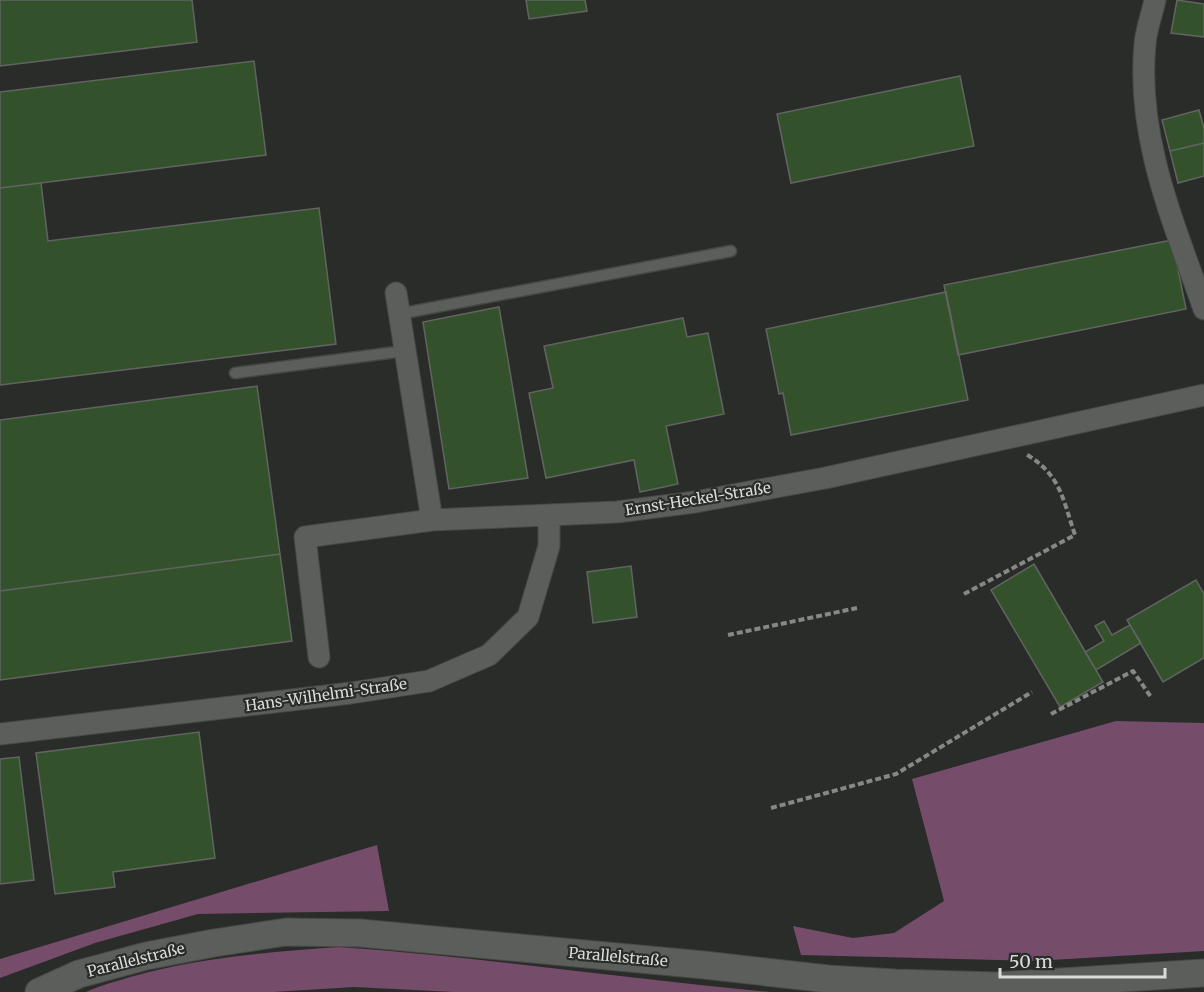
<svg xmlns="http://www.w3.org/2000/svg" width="1204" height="992" viewBox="0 0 1204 992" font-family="Merriweather,serif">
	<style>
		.forest { fill: #764c6b }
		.building { fill: #33522c; stroke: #616461; stroke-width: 1.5 }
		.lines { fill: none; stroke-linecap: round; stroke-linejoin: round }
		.service-casing { stroke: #464845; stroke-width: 13 }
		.minor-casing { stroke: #464845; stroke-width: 23 }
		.tertiary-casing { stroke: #464845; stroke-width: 29 }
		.path { stroke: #868885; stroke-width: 4; stroke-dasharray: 6 3; stroke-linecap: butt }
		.service { stroke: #5b5e5b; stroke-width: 10 }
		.minor { stroke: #5b5e5b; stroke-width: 21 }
		.tertiary { stroke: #5b5e5b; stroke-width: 27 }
		.labels { text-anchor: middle; stroke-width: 4.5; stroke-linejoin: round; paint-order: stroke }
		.street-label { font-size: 15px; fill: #d9dbd8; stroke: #292c29 }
	</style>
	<rect width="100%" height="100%" fill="#292c29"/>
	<!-- forest -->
	<path class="forest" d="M1116,721l88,2v228l-170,10 -233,-6 -8,-29 60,12 41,-5 50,-32 -32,-122z
		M377,845l12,66 -191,3 -103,29 -95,35v-19z
		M339,947c144,10 287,32 431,45h-316l-100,-5 -81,5h-187c15,-7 31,-11 48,-16 67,-19 136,-24 205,-29z"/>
	<!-- building -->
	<path class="building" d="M0,0h192l5,42 -197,24z
		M526,0h59l2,11 -58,8z
		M1177,0l27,4v33l-33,-4z
		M254,61l12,94 -266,33v-96z
		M960,76l14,70 -183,37 -14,-69z
		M1199,110l5,18v15l-34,8 -8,-31z
		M1204,143v33l-26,7 -8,-32z
		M41,183l7,58 271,-33 17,136 -336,41v-197z
		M1172,240l14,69 -228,46 -14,-70z
		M946,292l22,108 -177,35 -8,-42 -4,1 -13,-65z
		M499,307l29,171 -79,11 -26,-167z
		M683,318l4,19 21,-4 16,81 -58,12 12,58 -38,8 -6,-32 -88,18 -17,-85 24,-5 -9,-42z
		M257,386l23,168 -280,37v-171z
		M280,554l12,87 -292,39v-89z
		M1034,564l69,118 -43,25 -69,-117z
		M631,566l6,51 -44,6 -6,-51z
		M1196,580l8,14v64l-41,24 -36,-62z
		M1104,621l8,14 18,-10 11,18 -45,27 -11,-18 19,-11 -9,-15z
		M199,732l16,126 -102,14 2,15 -60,7 -19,-141z
		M19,757l15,123 -34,4v-125z"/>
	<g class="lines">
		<defs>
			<path id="service" d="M399,314l332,-63
				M235,373l169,-22"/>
			<path id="minor" d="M1155,0c-3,14 -9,30 -10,44 -9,94 29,179 59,265
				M396,293l36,227
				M319,657l-14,-120 127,-17 185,-8 78,-10 130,-24 379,-83
				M0,734l351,-41 78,-12 60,-26 39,-38 21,-71v-31"/>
			<path id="tertiary" d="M39,992l40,-18 67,-18 68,-13 72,-11 74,1 344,32 124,14 67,4 101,3 208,-13"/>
		</defs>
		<!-- service casing -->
		<use href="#service" class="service-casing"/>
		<!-- minor casing -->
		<use href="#minor" class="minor-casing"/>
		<!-- tertiary casing -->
		<use href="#tertiary" class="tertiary-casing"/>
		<!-- path -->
		<path class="path" d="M964,594l111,-59c-12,-35 -14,-60 -49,-81
			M728,635l129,-27
			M1051,714l82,-43 18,26
			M771,808l125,-34 136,-82"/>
		<!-- service -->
		<use href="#service" class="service"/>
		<!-- minor -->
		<use href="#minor" class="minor"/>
		<!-- tertiary -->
		<use href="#tertiary" class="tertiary"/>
	</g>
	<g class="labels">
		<!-- street labels -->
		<g class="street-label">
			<text transform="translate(698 499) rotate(-9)" y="5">Ernst-Heckel-Straße</text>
			<text transform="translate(326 695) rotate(-8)" y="5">Hans-Wilhelmi-Straße</text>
			<text transform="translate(618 957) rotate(5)" y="5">Parallelstraße</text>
			<text transform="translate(136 960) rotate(-14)" y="5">Parallelstraße</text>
		</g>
	</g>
	<!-- scale -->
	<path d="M1000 968v9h165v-9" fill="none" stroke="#d9dbd8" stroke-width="3"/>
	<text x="1009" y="968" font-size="18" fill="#d9dbd8" stroke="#292c29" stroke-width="4.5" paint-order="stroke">50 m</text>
</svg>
